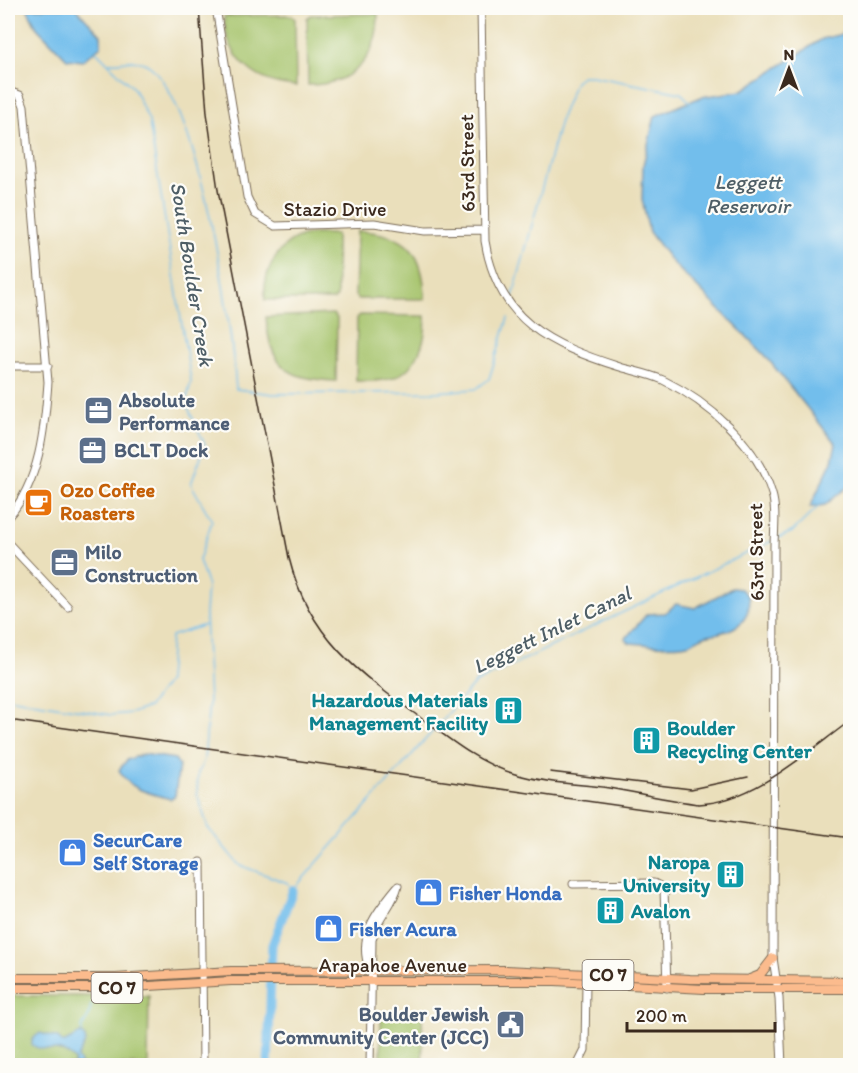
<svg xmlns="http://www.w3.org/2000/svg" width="858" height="1073" viewBox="0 0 858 1073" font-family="Itim,sans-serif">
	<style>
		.green { fill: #a5c36b; stroke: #707644; stroke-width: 1.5 }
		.water { fill: #72beec; stroke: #567485; stroke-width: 1.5 }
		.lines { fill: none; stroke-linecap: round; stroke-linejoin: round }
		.stream { stroke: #72beec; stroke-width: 1.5 }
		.river { stroke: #72beec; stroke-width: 9 }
		.minor-casing { stroke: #786955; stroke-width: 9 }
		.major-casing { stroke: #786955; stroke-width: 10 }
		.minor { stroke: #fff; stroke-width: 7 }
		.major { stroke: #fbbb8d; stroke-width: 8 }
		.rail { stroke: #3b2a1e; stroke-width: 1.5 }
		.labels { text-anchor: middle; stroke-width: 4.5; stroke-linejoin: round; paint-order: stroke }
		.shield { fill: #fdfcf7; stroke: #75695f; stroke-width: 1.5 }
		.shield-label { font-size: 18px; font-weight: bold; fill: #3b2a1e }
		.street-label { font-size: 20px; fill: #3b2a1e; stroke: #fdfcf7 }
		.service-label { font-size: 20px; font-weight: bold; fill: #4e5e75; stroke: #fdfcf7; text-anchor: start }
		.food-label { font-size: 20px; font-weight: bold; fill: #c56008; stroke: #fdfcf7; text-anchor: start }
		.culture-label { font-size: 20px; font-weight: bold; fill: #0d838f; stroke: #fdfcf7; text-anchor: end }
		.shop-label { font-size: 20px; font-weight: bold; fill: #366cbe; stroke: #fdfcf7; text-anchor: start }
		.water-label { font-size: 21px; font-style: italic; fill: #4e5e66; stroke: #fdfcf7 }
	</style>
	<rect width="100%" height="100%" fill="#fdfcf7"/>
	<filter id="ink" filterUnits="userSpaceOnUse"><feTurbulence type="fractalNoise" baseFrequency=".0167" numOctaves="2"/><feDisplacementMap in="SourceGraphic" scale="12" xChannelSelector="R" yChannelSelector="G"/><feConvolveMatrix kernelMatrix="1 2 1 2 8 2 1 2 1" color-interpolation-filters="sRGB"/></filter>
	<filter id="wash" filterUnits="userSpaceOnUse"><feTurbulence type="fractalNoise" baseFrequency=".008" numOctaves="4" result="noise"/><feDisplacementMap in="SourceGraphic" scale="24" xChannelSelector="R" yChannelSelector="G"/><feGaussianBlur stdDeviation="1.35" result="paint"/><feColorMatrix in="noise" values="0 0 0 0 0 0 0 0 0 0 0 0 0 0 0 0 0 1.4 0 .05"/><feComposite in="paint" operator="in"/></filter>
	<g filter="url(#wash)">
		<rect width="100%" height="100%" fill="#eadfbb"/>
		<!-- green -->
		<path class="green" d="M378,14c0,44 -25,71 -70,71l-1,-67 4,-3z
			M291,15l4,4 1,67c-41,-2 -70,-28 -72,-70z
			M357,231c49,2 67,19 68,68h-66l-4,-3z
			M336,234l1,63 -3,3h-69c-3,-28 13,-58 42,-65 9,-2 20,-1 29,-1z
			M333,314l4,4 -1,63c-49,-2 -66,-13 -70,-64z
			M360,315l65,1c3,23 -8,53 -32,62 -12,4 -25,3 -37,3l1,-63z
			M8,996h141l-1,69h-140z
			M381,1012h41l1,53h-42z"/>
		<!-- water -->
		<path class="water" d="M27,8h49l25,27v11l-19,15 -15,-2 -30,-31z
			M850,32v453l-25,20 -15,2 22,-46 4,-17 -72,-90 -93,-93 -22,-29 -7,-33 1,-34 12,-49 46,-19 40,-6 81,-52z
			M732,588l9,1 7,7c5,28 -17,36 -40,39 -9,2 -14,8 -21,9 -18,4 -39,0 -57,-1l-5,-4 22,-25 18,-1 11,-9 19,4z
			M143,754l32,5 4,6 -4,31 -4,3c-21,-6 -41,-8 -52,-29l8,-10z
			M40,1033l18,5 5,5 19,-10 4,8 -9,17 4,7h-7v-5c-15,-17 -28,-5 -42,-15v-6z"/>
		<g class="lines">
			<!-- stream -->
			<path class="stream" d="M96,51l38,38 15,32 42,260 -5,22 19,42 -14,39 21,37 -13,39 8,24 -2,30 4,88 -5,58 -6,13 -1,21 11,34 31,37 49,18 5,7 182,-207 297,-142
				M110,63c15,-2 32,-6 43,6 48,48 78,249 83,320l37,5 162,-2 41,-3 13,-10 19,-61
				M513,296l48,-179 15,-37 6,-4h10l89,17 9,9
				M776,539l16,-7 27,-26
				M8,698l103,17 21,-2 17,-6 19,-26 3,-45 34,-11
				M847,972l3,-34
				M82,1033v-6l7,-11 2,-11"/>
			<!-- river -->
			<path class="river" d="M268,1066l4,-121 21,-55"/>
		</g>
	</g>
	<g filter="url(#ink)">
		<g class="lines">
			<defs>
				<path id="minor" d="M216,8l31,189 8,17 20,12 99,-3 51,8 59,-1
					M481,8l4,233c13,80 65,104 135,126 14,4 30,7 43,13 45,22 95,65 109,114 5,16 2,37 2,54l-1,410 6,40 3,68
					M8,91l12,4 4,11 24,276c-3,44 -8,101 -40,135
					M8,366h40
					M8,543l60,64
					M201,862l2,204
					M573,884l81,-1 10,5 3,100
					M369,968c-12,-32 8,-57 28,-81
					M370,1066l2,-126c4,-21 21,-34 26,-54
					M577,1066l8,-16 1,-67"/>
				<path id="major" d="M8,978h108l115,-7 275,-1 184,9 160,2
					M750,979l10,-4 13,-17
					M8,988h109l114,-7h324l149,8h146"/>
			</defs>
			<!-- minor casing -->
			<use href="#minor" class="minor-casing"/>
			<!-- major casing -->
			<use href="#major" class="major-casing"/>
			<!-- minor -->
			<use href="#minor" class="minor"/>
			<!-- major -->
			<use href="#major" class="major"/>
			<!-- rail -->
			<path class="rail" d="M199,8l8,105 11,77 71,368c20,81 72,117 136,163 28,21 56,43 90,53 30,9 63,10 94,14 30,5 60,12 90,16 55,-2 108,-52 151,-83
				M8,720l842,118
				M550,772l141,17 57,-12"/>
		</g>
	</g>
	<!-- icons -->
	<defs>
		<symbol id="office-square" viewBox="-11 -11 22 22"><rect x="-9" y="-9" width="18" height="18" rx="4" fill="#5c6f8a" stroke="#fdfcf7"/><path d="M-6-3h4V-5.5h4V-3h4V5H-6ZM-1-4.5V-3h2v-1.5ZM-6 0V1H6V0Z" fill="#fff"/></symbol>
		<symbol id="cafe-square" viewBox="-11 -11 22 22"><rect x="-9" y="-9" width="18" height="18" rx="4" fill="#e8710a" stroke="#fdfcf7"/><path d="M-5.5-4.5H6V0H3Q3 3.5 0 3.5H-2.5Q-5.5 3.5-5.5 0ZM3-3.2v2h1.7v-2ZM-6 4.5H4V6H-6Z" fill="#fff"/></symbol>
		<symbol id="building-square" viewBox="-11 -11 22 22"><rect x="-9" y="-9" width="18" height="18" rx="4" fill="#0f9aa8" stroke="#fdfcf7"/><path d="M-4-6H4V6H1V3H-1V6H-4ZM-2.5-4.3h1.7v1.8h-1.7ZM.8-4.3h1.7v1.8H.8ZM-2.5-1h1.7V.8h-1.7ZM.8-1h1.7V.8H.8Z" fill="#fff"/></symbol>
		<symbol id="shop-square" viewBox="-11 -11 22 22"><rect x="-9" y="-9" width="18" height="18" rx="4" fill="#3f7fe0" stroke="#fdfcf7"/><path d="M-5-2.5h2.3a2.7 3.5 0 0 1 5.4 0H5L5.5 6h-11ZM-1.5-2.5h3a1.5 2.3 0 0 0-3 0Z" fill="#fff"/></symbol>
		<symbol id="civic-square" viewBox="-11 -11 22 22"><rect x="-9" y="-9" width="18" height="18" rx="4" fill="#5c6f8a" stroke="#fdfcf7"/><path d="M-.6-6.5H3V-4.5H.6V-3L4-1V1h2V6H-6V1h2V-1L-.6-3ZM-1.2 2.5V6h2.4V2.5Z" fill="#fff"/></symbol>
	</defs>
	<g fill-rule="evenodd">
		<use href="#office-square" x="82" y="394" width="33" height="33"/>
		<use href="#office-square" x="76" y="434" width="33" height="33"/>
		<use href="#cafe-square" x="22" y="486" width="33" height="33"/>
		<use href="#office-square" x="48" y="546" width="33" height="33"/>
		<use href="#building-square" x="492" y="694" width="33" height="33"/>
		<use href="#building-square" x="630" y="724" width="33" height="33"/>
		<use href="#shop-square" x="56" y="836" width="33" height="33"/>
		<use href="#building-square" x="714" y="858" width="33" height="33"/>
		<use href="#shop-square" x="412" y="876" width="33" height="33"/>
		<use href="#building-square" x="594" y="894" width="33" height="33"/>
		<use href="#shop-square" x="312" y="912" width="33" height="33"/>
		<use href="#civic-square" x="494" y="1008" width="33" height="33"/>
	</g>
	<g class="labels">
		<!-- shield labels -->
		<g class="shield">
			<rect x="582.5" y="960" width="51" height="30" rx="4.5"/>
			<rect x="91.5" y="973" width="51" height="30" rx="4.5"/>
		</g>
		<g class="shield-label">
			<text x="608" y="981">CO 7</text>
			<text x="117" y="994">CO 7</text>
		</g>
		<!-- street labels -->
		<g class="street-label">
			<text transform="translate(467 163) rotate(-91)" y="7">63rd Street</text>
			<text x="335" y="216">Stazio Drive</text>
			<text transform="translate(756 552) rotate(-91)" y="7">63rd Street</text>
			<text x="393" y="972">Arapahoe Avenue</text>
		</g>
		<!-- service labels -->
		<g class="service-label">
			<text x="119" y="407">Absolute<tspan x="119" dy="23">Performance</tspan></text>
			<text x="114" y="457">BCLT Dock</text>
			<text x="85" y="559">Milo<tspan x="85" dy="23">Construction</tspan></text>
			<text x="489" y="1021" text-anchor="end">Boulder Jewish<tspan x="489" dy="23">Community Center (JCC)</tspan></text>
		</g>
		<!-- food labels -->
		<g class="food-label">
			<text x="60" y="497">Ozo Coffee<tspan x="60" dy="23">Roasters</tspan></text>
		</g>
		<!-- culture labels -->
		<g class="culture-label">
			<text x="488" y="707">Hazardous Materials<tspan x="488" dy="23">Management Facility</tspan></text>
			<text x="667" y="735" text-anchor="start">Boulder<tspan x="667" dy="23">Recycling Center</tspan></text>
			<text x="710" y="869">Naropa<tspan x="710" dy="23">University</tspan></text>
			<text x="631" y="918" text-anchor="start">Avalon</text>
		</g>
		<!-- shop labels -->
		<g class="shop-label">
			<text x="93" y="847">SecurCare<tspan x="93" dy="23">Self Storage</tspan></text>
			<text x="449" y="900">Fisher Honda</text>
			<text x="349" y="936">Fisher Acura</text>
		</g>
		<!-- water labels -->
		<g class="water-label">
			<text x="748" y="189">Leggett<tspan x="748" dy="24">Reservoir</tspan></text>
			<text transform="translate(192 274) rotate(81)" y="7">South Boulder Creek</text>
			<text transform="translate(552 630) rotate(-26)" y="7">Leggett Inlet Canal</text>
		</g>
	</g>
	<!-- margin -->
	<rect width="858" height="1073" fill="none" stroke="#fdfcf7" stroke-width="30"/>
	<!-- north arrow -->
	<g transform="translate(789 69)" stroke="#fdfcf7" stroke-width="4.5" paint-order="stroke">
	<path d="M0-4.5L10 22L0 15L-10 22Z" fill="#3b2a1e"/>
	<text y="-9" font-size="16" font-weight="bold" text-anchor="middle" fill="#3b2a1e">N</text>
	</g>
	<!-- scale -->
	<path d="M627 1022v9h148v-9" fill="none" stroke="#3b2a1e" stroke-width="3"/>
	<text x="636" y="1022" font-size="18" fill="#3b2a1e" stroke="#fdfcf7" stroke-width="4.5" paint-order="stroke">200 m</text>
</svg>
